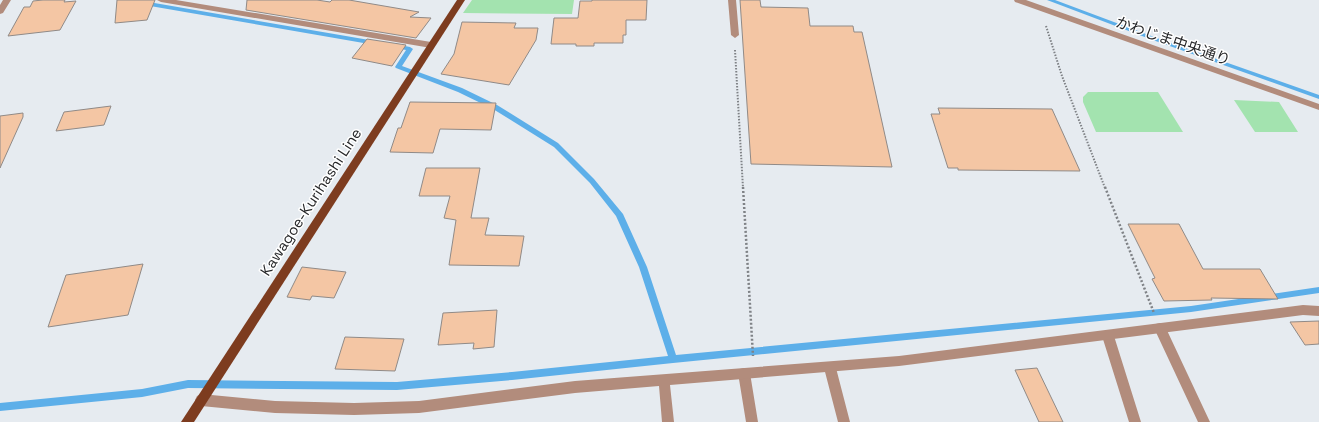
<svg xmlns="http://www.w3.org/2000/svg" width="1319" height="422" viewBox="0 0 1319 422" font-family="'Space Grotesk','Noto Sans JP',sans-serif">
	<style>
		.green { fill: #a3e3af }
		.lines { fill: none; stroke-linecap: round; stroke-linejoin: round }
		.stream { fill: #5dafe9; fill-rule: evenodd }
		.building { fill: #f4c6a4; stroke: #908a87 }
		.path-far1 { stroke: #7f8286; stroke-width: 2; stroke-dasharray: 1.5 1.5; stroke-linecap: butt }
		.path { stroke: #7f8286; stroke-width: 2.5; stroke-dasharray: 2 2; stroke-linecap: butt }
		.service { fill: #b28c7c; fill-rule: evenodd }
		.minor { fill: #b28c7c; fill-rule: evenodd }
		.tertiary { fill: #b28c7c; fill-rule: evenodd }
		.primary { fill: #7d3c1f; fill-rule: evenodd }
		.labels { text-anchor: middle; stroke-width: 3; stroke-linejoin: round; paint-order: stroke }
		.street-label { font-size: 15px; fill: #27282a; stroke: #fff }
	</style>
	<rect width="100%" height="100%" fill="#e6ebf0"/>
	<!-- green -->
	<path class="green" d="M472,0h102l-2,14 -109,-1z
		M1088,92h70l25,40h-87l-13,-30v-5z
		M1234,100l45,2 19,30h-43z"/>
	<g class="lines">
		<!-- stream -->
		<path class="stream" d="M124,0h13l238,41 3,2 -3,2 -248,-43z
			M1047,0h8l99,37 165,58v4l-169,-60z
			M395,44l15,3 3,2 -11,17 60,22 35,17 61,38 36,36 29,35 24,53 29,88 515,-49 128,-19v6l-128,19 -518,51 -161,17 -115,10 -209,-2 -46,9 -142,14v-8l142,-14 46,-9 209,2 115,-10 156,-16 -29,-89 -23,-51 -26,-33 -36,-36 -61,-38 -35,-17 -62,-24 -1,-1 11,-17 -13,-3v-2z"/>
	</g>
	<!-- building -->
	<path class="building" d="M43,0h22l-1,2 12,-1 -16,29 -52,6 16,-29h6l3,-6z
		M117,0h38l-8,20 -32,3z
		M247,0h70l13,2 2,-2h17l70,12 -9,5 21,1 -15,20 -170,-28z
		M592,0h55l-1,20h-20v15h-3v8h-29v3h-18v-2h-25l3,-26h24l2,-17h12z
		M740,0h20l1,7 47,1 2,18h43l1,6h8l30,135 -141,-3z
		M462,22l54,1 -2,5h24l-2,12 -27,45 -68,-11 13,-20z
		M367,39l39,6 -14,21 -40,-8z
		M410,102l86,1 -5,27 -51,-1 -7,24 -43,-1 8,-24h3z
		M111,106l-7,19 -48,6 8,-19z
		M938,108l114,1 28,62 -122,-1v-2h-10l-17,-54h9z
		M23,113v4l-23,51v-52z
		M426,168h54l-9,50h18l-4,17 39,1 -5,30 -70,-1 7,-45 -12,-2 6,-22h-31z
		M1128,224h51l24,45h57l18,30 -67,-1 1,2 -48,1 -12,-22 3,-1z
		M143,264l-15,51 -80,12 18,-52z
		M302,267l44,5 -12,26 -22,-2 -2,4 -23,-3z
		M497,310l-3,37 -21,2 1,-6 -36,2 5,-32z
		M1319,321v23l-14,1 -15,-23z
		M345,337l59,2 -9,32 -60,-2z
		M1037,368l26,54h-24l-24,-52z"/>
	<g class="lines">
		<!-- path-far1 -->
		<path class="path-far1" d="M1046,26l16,50 43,112
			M735,50l8,138"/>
		<!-- path -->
		<path class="path" d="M743,187l10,169
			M1105,187l49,126"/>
		<!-- service -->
		<path class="service" d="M157,0h19l255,42 4,3 -4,3 -270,-46z
			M1160,323l4,1 46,98h-12l-44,-94 2,-4z
			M1108,331l4,1 2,4 27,86h-12l-27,-86 2,-4z
			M830,363l4,1 2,4 14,54h-12l-14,-54 2,-4z
			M744,368l4,1 2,4 8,49h-12l-8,-49 2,-4z"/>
		<!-- minor -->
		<path class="minor" d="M3,0h8l-8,13 -3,1v-9z
			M728,0h8l3,35 -4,3 -4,-3z
			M1303,305l16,1v10l-16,-1 -404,51 -229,19 4,37h-12l-3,-36 -84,7 -156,20 -65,2 -79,-2 -74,-7 -4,-2 -2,-4 2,-4 4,-2 74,7 79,2 65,-2 156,-20 324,-25z"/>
		<!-- tertiary -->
		<path class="tertiary" d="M1014,0h12l293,104v6l-304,-108z"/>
		<!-- primary -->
		<path class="primary" d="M457,0h8l-271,422h-13z"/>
	</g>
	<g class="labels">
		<!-- street labels -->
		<g class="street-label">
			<text transform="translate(1173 41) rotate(19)" y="5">かわじま中央通り</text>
			<text transform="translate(311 202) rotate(-57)" y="5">Kawagoe-Kurihashi Line</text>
		</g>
	</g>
</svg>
